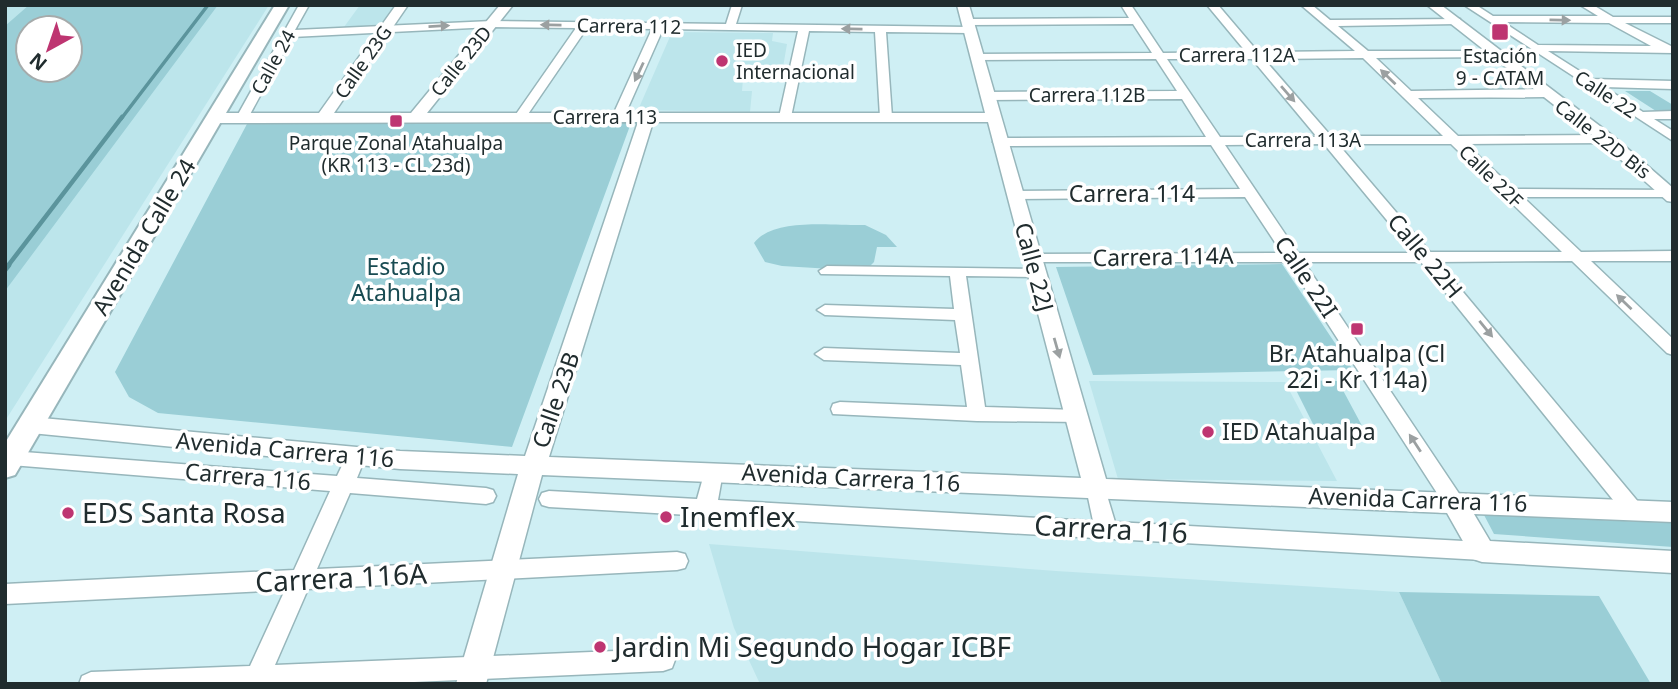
<svg xmlns="http://www.w3.org/2000/svg" width="1678" height="689" viewBox="0 0 1678 689" font-family="'Noto Sans',sans-serif">
	<style>
		.built { fill: #bce5eb; fill-rule: evenodd }
		.green { fill: #9aced6; fill-rule: evenodd }
		.lines { fill: none; stroke-linecap: round; stroke-linejoin: round }
		.stream-far2 { stroke: #5b949c; stroke-width: 3.5 }
		.stream-far1 { stroke: #5b949c; stroke-width: 4.5 }
		.stream { stroke: #5b949c; stroke-width: 5 }
		.minor-casing { stroke: #97b6bb; stroke-width: 3 }
		.tertiary-casing { stroke: #97b6bb; stroke-width: 3 }
		.secondary-casing { stroke: #97b6bb; stroke-width: 4 }
		.minor { fill: #fff; fill-rule: evenodd }
		.tertiary { fill: #fff; fill-rule: evenodd }
		.secondary { fill: #fff; fill-rule: evenodd }
		.oneway { fill: #9ba0a1 }
		.poi-dot { fill: #be3571; stroke: #fff; stroke-width: 2.5 }
		.labels { text-anchor: middle; stroke-width: 7; stroke-linejoin: round; paint-order: stroke }
		.far-street-label { font-size: 19px; fill: #202c2e; stroke: #fff }
		.far-poi-label { font-size: 19px; fill: #202c2e; stroke: #fff }
		.street-label { font-size: 23px; fill: #202c2e; stroke: #fff }
		.park-label { font-size: 23px; fill: #184b52; stroke: #fff }
		.poi-label { font-size: 23px; fill: #202c2e; stroke: #fff }
		.near-poi-label { font-size: 28px; fill: #202c2e; stroke: #fff; text-anchor: start }
		.near-street-label { font-size: 28px; fill: #202c2e; stroke: #fff }
	</style>
	<rect width="100%" height="100%" fill="#cfeff4"/>
	<!-- built -->
	<path class="built" d="M5,5h264l-264,416zM28,28h42v42h-42z
		M360,5h39l-13,20 -42,2z
		M672,32l101,1 -1,8 15,3 -6,35h-38l-1,12h10l-2,21 -112,-2z
		M1089,381l196,1 52,99 -219,-2z
		M709,544l347,27 343,21 43,92h-682l-26,-56z"/>
	<!-- green -->
	<path class="green" d="M29,5h189l-213,286v-265zM28,28h42v42h-42z
		M1625,91h25l23,14v6h-17z
		M631,123l-119,324 -354,-34 -29,-16 -14,-25 132,-248z
		M865,225l21,10 11,12h-20l-3,15 -9,9 -83,-5 -17,-4 -11,-19c19,-26 81,-17 111,-18z
		M1282,264l71,106 -260,5 -37,-108z
		M1291,380l47,1 30,56 -49,-1z
		M1484,515l189,8v24l-179,-13z
		M1399,592l200,4 52,88h-209z"/>
	<g class="lines">
		<!-- stream-far2 -->
		<path class="stream-far2" d="M121,119l87,-114"/>
		<!-- stream-far1 -->
		<path class="stream-far1" d="M7,267l115,-150"/>
		<!-- stream -->
		<path class="stream" d="M5,270l4,-5"/>
		<defs>
			<path id="minor" d="M299,5h10l-14,25 197,-9 234,3 6,-19h10l-6,19 233,3 5,3 -5,3 -83,-1 6,85 -6,4 -6,-4 -5,-85 -66,-1 -18,86 -6,4 -6,-4 19,-86 -135,-2 -39,88 -6,4 -6,-4 40,-88 -65,-1 -63,92 -4,1 -6,-4 62,-89 -84,-1 -200,10 -44,81 -10,3 -2,-3z
				M1121,5h10l32,48 83,-1 -39,-47h11l40,47 97,-1 -54,-46h11l18,15 130,-1v4l-4,1 -118,2 30,25h129l6,3 -6,3 -121,1 35,33 133,-2 6,4 -6,4 -126,1 40,38 149,-1 6,4 -6,4 -141,1 48,45 159,1v6l-4,1h-146l58,55 92,-1v10h-82l82,78v16l-6,-2 -95,-92 -134,1 202,242 4,6 -4,6 -7,2 -7,-2 -205,-254h-117l156,233 3,6 -3,6 -7,2 -7,-2 -158,-245h-262l-2,-3 8,-5 250,-1 -37,-56 -230,2 -7,-4 7,-4 225,-2 -29,-44 -211,1 -7,-4 7,-4 206,-1 -24,-38 -195,1 -6,-4 6,-4 190,-1 -21,-32 -179,1 -6,-3 6,-3 175,-1 -19,-29 -166,1 -5,-3 5,-3 162,-1zM1363,58l80,78h-112l-67,-77zM1167,59h85l65,78h-97zM1324,144l90,109h-116l-73,-108zM1338,144h113l111,108h-132z
				M1464,5h12l17,11h105l-18,-11h13l20,12h60v6h-48l48,24v6l-125,-2 44,28 81,2v8l-69,-2 39,25 30,-1v8h-19l19,12v10zM1503,22l106,1 42,23 -113,-1z
				M827,266l214,3 2,3 -8,5 -69,-1 19,131 91,3 7,2 3,5 -3,5 -106,-1 -144,-7 -2,-5 2,-5 7,-2 127,5 -6,-42 -137,-5 -9,-6 9,-6 136,5 -5,-33 -130,-5 -8,-5 8,-5 129,4 -4,-33 -129,-2 -2,-3z
				M356,449l7,2 3,5 -9,22 129,10 7,2 3,6 -3,6 -7,2 -136,-11 -33,76 360,-17 8,2 3,7 -3,7 -8,2 -369,19 -33,76 388,-16 9,3 3,8 -3,8 -9,3 -294,13h-290l3,-8 9,-4 159,-6 35,-76 -280,14v-20l289,-14 36,-79 -319,-26 -6,-1v-12l6,-1 326,25 12,-25z
				M713,464l7,3 3,5 -5,28 375,21 -7,-33 3,-6 7,-2 7,2 12,40 367,20 8,3 3,6 -3,6 -8,3 -933,-53 -7,-2 -3,-6 3,-6 7,-2 148,8 9,-32z"/>
			<path id="tertiary" d="M396,5h12l-74,108h77l89,-108h13l-86,108h558l-28,-108h12l137,474 567,23v20l-199,-8 16,27 183,10v22l-191,-11 -9,-3 -26,-46 -905,-38 -56,209h-30l62,-210 -118,-5 -369,-36 -8,-2 -4,-6 4,-6 8,-2 369,34 125,5 113,-334 -422,1 -8,-5 8,-5h103zM653,122h335l93,356 -532,-21z
				M1427,5h14l172,131 60,52v14l-6,-1 -66,-59z"/>
			<path id="secondary" d="M275,5h14l-274,470 -10,3v-35z"/>
		</defs>
		<!-- minor casing -->
		<use href="#minor" class="minor-casing"/>
		<!-- tertiary casing -->
		<use href="#tertiary" class="tertiary-casing"/>
		<!-- secondary casing -->
		<use href="#secondary" class="secondary-casing"/>
		<!-- minor -->
		<use href="#minor" class="minor"/>
		<!-- tertiary -->
		<use href="#tertiary" class="tertiary"/>
		<!-- secondary -->
		<use href="#secondary" class="secondary"/>
	</g>
	<!-- one-way arrows -->
	<defs><path id="oneway-solid" d="M-6-.8H1V-3.2L6.5 0L1 3.2V.8H-6Z" transform="scale(1.75)"/></defs>
	<g class="oneway">
		<use href="#oneway-solid" transform="translate(1560 20) rotate(1)"/>
		<use href="#oneway-solid" transform="translate(551 25) rotate(-179)"/>
		<use href="#oneway-solid" transform="translate(439 26) rotate(-3)"/>
		<use href="#oneway-solid" transform="translate(852 29) rotate(-179)"/>
		<use href="#oneway-solid" transform="translate(639 72) rotate(115)"/>
		<use href="#oneway-solid" transform="translate(1388 77) rotate(-136)"/>
		<use href="#oneway-solid" transform="translate(1288 94) rotate(49)"/>
		<use href="#oneway-solid" transform="translate(1624 302) rotate(-136)"/>
		<use href="#oneway-solid" transform="translate(1486 329) rotate(51)"/>
		<use href="#oneway-solid" transform="translate(1057 348) rotate(74)"/>
		<use href="#oneway-solid" transform="translate(1415 443) rotate(-123)"/>
	</g>
	<!-- markers -->
	<g class="poi-dot">
		<rect x="1491" y="23" width="18" height="18" rx="3.5"/>
		<circle cx="722" cy="61" r="7"/>
		<rect x="389" y="114" width="14" height="14" rx="3.5"/>
		<rect x="1350" y="322" width="14" height="14" rx="3.5"/>
		<circle cx="1208" cy="432" r="7"/>
		<circle cx="68" cy="513" r="7"/>
		<circle cx="666" cy="517" r="7"/>
		<circle cx="600" cy="647" r="7"/>
	</g>
	<g class="labels">
		<!-- far-street labels -->
		<g class="far-street-label">
			<text transform="translate(629 26) rotate(1)" y="7">Carrera 112</text>
			<text x="1237" y="62">Carrera 112A</text>
			<text transform="translate(461 61) rotate(-51)" y="7">Calle 23D</text>
			<text transform="translate(273 62) rotate(-61)" y="7">Calle 24</text>
			<text transform="translate(363 62) rotate(-55)" y="7">Calle 23G</text>
			<text transform="translate(1606 94) rotate(33)" y="7">Calle 22</text>
			<text x="1087" y="102">Carrera 112B</text>
			<text x="605" y="124">Carrera 113</text>
			<text transform="translate(1603 139) rotate(38)" y="7">Calle 22D Bis</text>
			<text x="1303" y="147">Carrera 113A</text>
			<text transform="translate(1491 176) rotate(44)" y="7">Calle 22F</text>
		</g>
		<!-- far-poi labels -->
		<g class="far-poi-label">
			<text x="736" y="57" text-anchor="start">IED<tspan x="736" dy="22">Internacional</tspan></text>
			<text x="1500" y="63">Estación<tspan x="1500" dy="22">9 - CATAM</tspan></text>
			<text x="396" y="150">Parque Zonal Atahualpa<tspan x="396" dy="22">(KR 113 - CL 23d)</tspan></text>
		</g>
		<!-- street labels -->
		<g class="street-label">
			<text x="1132" y="202">Carrera 114</text>
			<text transform="translate(144 237) rotate(-59)" y="8">Avenida Calle 24</text>
			<text transform="translate(1425 256) rotate(50)" y="8">Calle 22H</text>
			<text transform="translate(1163 257) rotate(-1)" y="8">Carrera 114A</text>
			<text transform="translate(1034 267) rotate(75)" y="8">Calle 22J</text>
			<text transform="translate(1306 277) rotate(56)" y="8">Calle 22I</text>
			<text transform="translate(556 400) rotate(-71)" y="8">Calle 23B</text>
			<text transform="translate(285 450) rotate(5)" y="8">Avenida Carrera 116</text>
			<text transform="translate(248 477) rotate(5)" y="8">Carrera 116</text>
			<text transform="translate(851 478) rotate(3)" y="8">Avenida Carrera 116</text>
			<text transform="translate(1418 500) rotate(2)" y="8">Avenida Carrera 116</text>
		</g>
		<!-- park labels -->
		<g class="park-label">
			<text x="406" y="275">Estadio<tspan x="406" dy="26">Atahualpa</tspan></text>
		</g>
		<!-- poi labels -->
		<g class="poi-label">
			<text x="1357" y="362">Br. Atahualpa (Cl<tspan x="1357" dy="26">22i - Kr 114a)</tspan></text>
			<text x="1222" y="440" text-anchor="start">IED Atahualpa</text>
		</g>
		<!-- near-poi labels -->
		<g class="near-poi-label">
			<text x="82" y="523">EDS Santa Rosa</text>
			<text x="680" y="527">Inemflex</text>
			<text x="614" y="657">Jardin Mi Segundo Hogar ICBF</text>
		</g>
		<!-- near-street labels -->
		<g class="near-street-label">
			<text transform="translate(1111 529) rotate(3)" y="10">Carrera 116</text>
			<text transform="translate(341 578) rotate(-3)" y="10">Carrera 116A</text>
		</g>
	</g>
	<!-- border -->
	<rect width="1678" height="689" fill="none" stroke="#202c2e" stroke-width="14"/>
	<!-- north arrow -->
	<g transform="translate(49 49) rotate(220)"><circle r="33" fill="#ffffff" stroke="#a6abab" stroke-width="2"/>
	<path d="M0-5L12 26L0 18L-12 26Z" fill="#be3571"/>
	<text y="-10" font-size="19" font-weight="bold" text-anchor="middle" fill="#202c2e">N</text>
	</g>
</svg>
